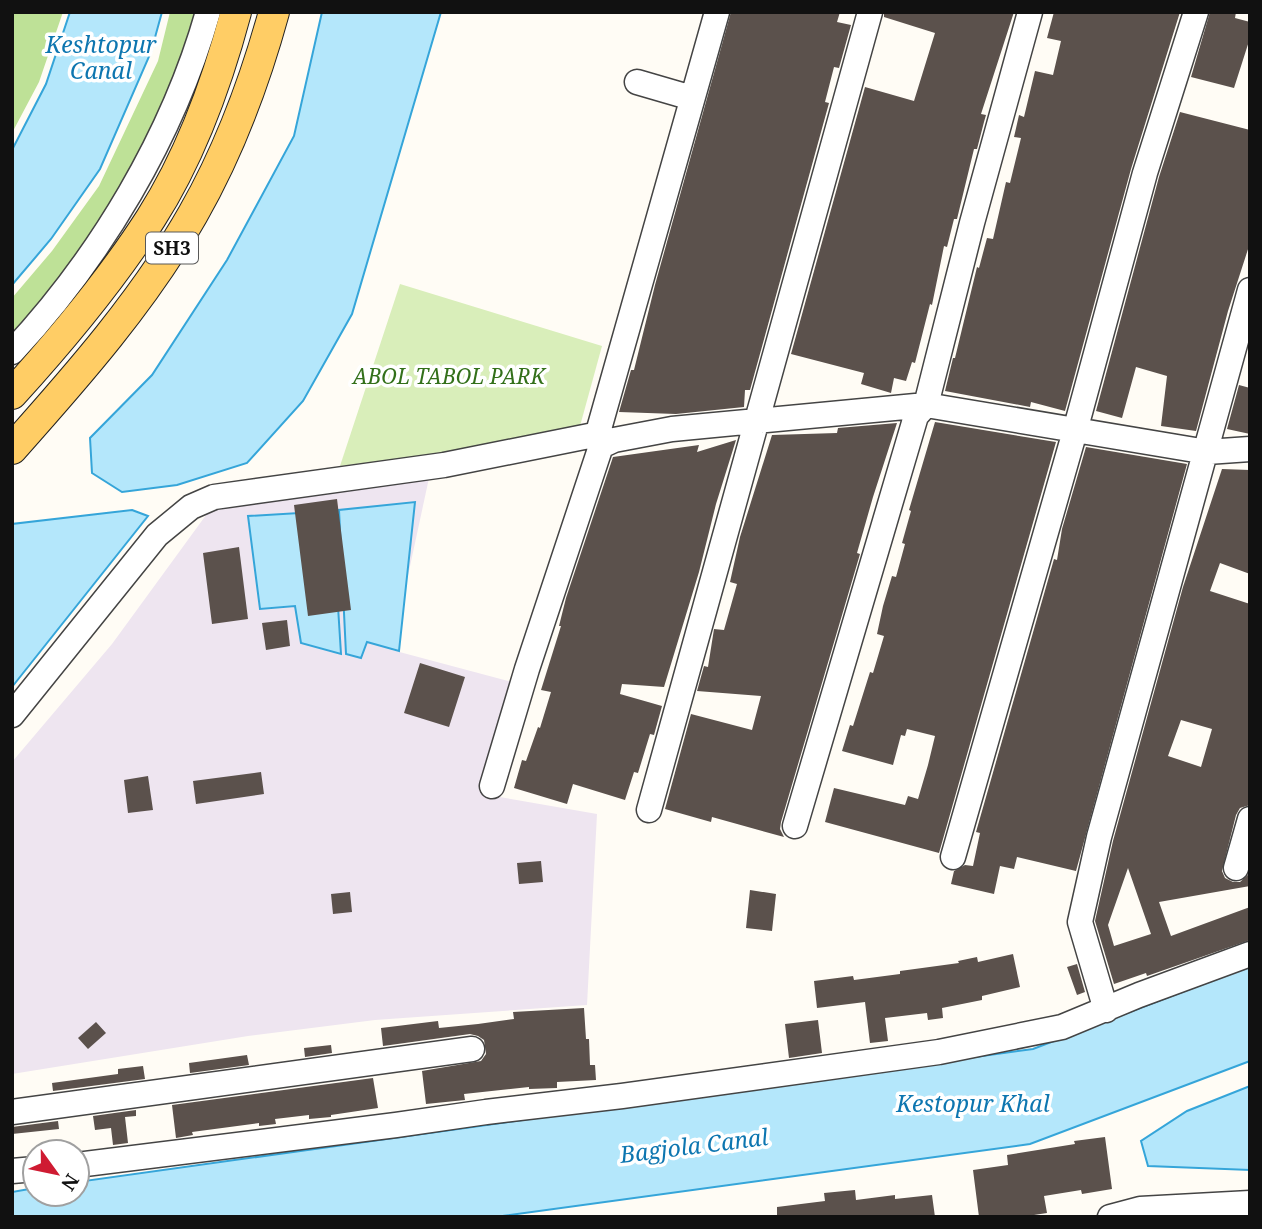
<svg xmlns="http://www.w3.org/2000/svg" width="1262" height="1229" viewBox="0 0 1262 1229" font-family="'Noto Serif',serif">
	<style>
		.industrial { fill: #eee5f0 }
		.green { fill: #d9eeba }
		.forest { fill: #bee197 }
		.water { fill: #b4e7fb; stroke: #35a5d9; stroke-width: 2 }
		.building { fill: #5b514c; fill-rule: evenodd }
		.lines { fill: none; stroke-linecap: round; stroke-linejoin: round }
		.minor-casing { stroke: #444; stroke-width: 27 }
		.major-casing { stroke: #222; stroke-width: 32 }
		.minor { stroke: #fff; stroke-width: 24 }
		.major { stroke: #ffcd65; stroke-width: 30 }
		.labels { text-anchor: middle; stroke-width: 7; stroke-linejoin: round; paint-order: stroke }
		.shield { fill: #fff; stroke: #585858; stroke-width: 2 }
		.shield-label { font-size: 19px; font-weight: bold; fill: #111 }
		.park-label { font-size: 21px; font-style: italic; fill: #33701a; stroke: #fff }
		.water-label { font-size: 23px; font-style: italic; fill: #0d76b0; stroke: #fff }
	</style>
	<rect width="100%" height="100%" fill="#fffcf5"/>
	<!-- industrial -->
	<path class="industrial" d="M429,478l-37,172 124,33 -34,111 115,20 -10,191 -212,15 -127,16 -236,38v-312l100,-118 97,-133z"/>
	<!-- green -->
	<path class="green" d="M400,284l202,62 -25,91 -237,29z"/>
	<!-- forest -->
	<path class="forest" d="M12,12h51l-24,70 -27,51z
		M170,12h46l-26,83 -178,262v-59l40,-47 47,-65 59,-125z"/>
	<!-- water -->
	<path class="water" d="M70,12h92l-11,40 -51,117 -49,70 -39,46v-135l34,-66z
		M322,12h119l-89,302 -49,87 -56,62 -70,22 -55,7 -30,-19 -2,-35 62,-63 75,-115 67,-124z
		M415,502l-16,149 -32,-9 -6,16 -15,-4 -7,-144z
		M132,510l16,6 -136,171v-163z
		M332,511l9,143 -40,-11 -6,-37 -35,3 -12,-93z
		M1250,966v95l-220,83 -535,73h-483v-25l23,-4v6h42v-12l956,-133z
		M1250,1086v84l-102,-4 -7,-25 46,-30z"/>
	<!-- building -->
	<path class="building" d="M731,12h109l-3,10 14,3 -12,43 -5,-1 -9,35 4,1 -79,287h-5l-1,17 -68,7 -57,-2 12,-42h3l21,-85z
		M884,12h130l-33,102 5,1 -2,7 -7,27h-3l-17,70h-3l-7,28 -3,-1 -12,59 -2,-1 -15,59 -3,-1 -6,19 -12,-3 -3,15 -30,-9 3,-11 -73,-19 74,-267 49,14 21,-68 -51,-16z
		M1054,12h126l-49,157 -66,242 -34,-9 -1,5 -85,-16 8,-33h2l22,-91 2,1 8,-30 6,1 13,-57 4,1 11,-45 -7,-1 5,-22 5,2 11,-46 18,4 8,-34 -14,-3z
		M1210,12h26l-1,6 15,4v16l-16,50 -43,-11z
		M1180,112l70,18v113l-22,68 -32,120 -35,-5 6,-50 -31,-9 -14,51 -26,-7 63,-234z
		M1239,385l11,3v46l-23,-5z
		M935,422l121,20 -117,411 -114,-31 9,-34 71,17 3,-9 10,3 10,-34 7,-29 -28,-7 -2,7 -4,-1 -8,30 -51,-14 8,-26 3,1 17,-54 3,1 11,-37 -7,-2 6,-28 9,-30 4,1 9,-33 -3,-1 9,-32 -2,-1z
		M897,423l-24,74 -16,56 3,1 -79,268 -1,7 4,8 -72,-20 -1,5 -46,-13 26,-95 61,16 9,-34 -64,-5 7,-25 4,1 6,-38 10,1 13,-46 -7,-2 10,-45 32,-102 65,-2 1,-5z
		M736,440l-20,64 -17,68 -35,115 -42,-3 -2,10 42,12 -8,29 -4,-1 -12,39 -4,-1 -9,28 -52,-16 -6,20 -53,-16 8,-28 4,1 12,-34 2,1 11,-36 -10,-2 20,-64h-2l7,-28 47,-141 86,-12 -2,7z
		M1086,447l101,17 -111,407 -59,-14 -3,12 -14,-3 -6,28 -43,-10 3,-13 11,-6 8,1 7,-33 -4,-1 78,-273 3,1 5,-31z
		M1222,469l28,1v104l-30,-11 -10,28 40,13v201l-10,3 -4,7 -14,56 3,7 8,4h7l10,-9v13l-91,16 12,34 79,-29v33l-103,36 -1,-3 -32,11 -19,-63 18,-80 70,-254zM1181,720l31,9 -11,38 -33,-11zM1128,868l23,66 -37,12 -6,-21z
		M337,499l14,111 -43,6 -14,-111z
		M239,547l9,72 -36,5 -9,-71z
		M287,620l3,26 -24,4 -4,-27z
		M420,663l45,14 -16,50 -45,-14z
		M261,772l3,22 -68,10 -3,-23z
		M148,776l5,34 -25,3 -4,-33z
		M541,861l2,21 -24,2 -2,-21z
		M750,890l26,4 -4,37 -26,-3z
		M350,892l2,20 -19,2 -2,-20z
		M1013,954l7,33 -38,9v4l-40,8 1,10 -15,2 -1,-7 -42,5 3,23 -18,2 -5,-41 -48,6 -3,-27 39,-5 1,4 46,-6v-3l59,-8 -1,-2 19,-4 1,5z
		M1077,964l8,28 -8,3 -10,-28z
		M584,1008l2,31h3l1,26h5l1,15 -39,2v6l-28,1v-2l-65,7 1,6 -39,4 -4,-33 -12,2 71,-12 5,-7 -2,-14 -6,-4 -8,-2 -87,12 -2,-18 57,-7 1,7 39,-4 36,-5 -1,-7z
		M818,1020l4,33 -33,5 -4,-34z
		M96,1022l10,11 -18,16 -10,-11z
		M331,1045l1,8 -27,4 -1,-9z
		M247,1055l2,10 -59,8 -1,-10z
		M143,1066l2,13 -92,12 -1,-8 66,-9v-5z
		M373,1078l5,30 -47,7v2l-22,2v-4l-34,4 1,5 -17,2v-3l-67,9 1,3 -17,3 -4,-33z
		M136,1110v6l-11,1 3,26 -15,2 -2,-17 -16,2 -2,-14z
		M58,1121l1,8 -47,5v-7z
		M1105,1137l7,52 -30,5 -1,-4 -37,6 3,17 -26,4h-42l-6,-47 35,-5 -1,-10 68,-11 -1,-3z
		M855,1190l1,10 39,-5v4l37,-4 3,22h-158v-10l48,-6 -1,-8z"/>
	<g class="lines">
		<defs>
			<path id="minor" d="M717,12l-118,417 2,17 13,-6 58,-11 254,-24 281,47 43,-3
				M637,82l55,16
				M12,352c88,-94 161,-216 196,-340
				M12,715l145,-180 34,-28 23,-10 230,-32 155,-31
				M492,786l35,-117 74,-223
				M649,810l221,-798
				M795,826l121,-410 10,-11 46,-182 58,-211
				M953,857l122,-426 70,-258 51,-161
				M1236,868l14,-49
				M1106,1010l-26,-88 19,-85 151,-547
				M12,1112l460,-63
				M77,1165l319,-40 90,-13 136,-16 317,-44 123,-25 77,-32 111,-41
				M12,1171l23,-2
				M1110,1217l30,-8 110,-6"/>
			<path id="major" d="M12,394c51,-56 98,-112 139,-176 39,-61 66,-135 85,-206
				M12,449c66,-74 132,-149 181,-235 36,-63 62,-133 81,-202"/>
		</defs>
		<!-- minor casing -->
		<use href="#minor" class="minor-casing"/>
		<!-- major casing -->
		<use href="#major" class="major-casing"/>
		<!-- minor -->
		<use href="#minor" class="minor"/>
		<!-- major -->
		<use href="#major" class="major"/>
	</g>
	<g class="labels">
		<!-- shield labels -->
		<rect class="shield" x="146" y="232.5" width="52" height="31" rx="5"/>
		<g class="shield-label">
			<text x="172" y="255">SH3</text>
		</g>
		<!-- park labels -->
		<g class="park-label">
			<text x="449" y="384">ABOL TABOL PARK</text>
		</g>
		<!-- water labels -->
		<g class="water-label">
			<text x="101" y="53">Keshtopur<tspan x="101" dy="26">Canal</tspan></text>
			<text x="973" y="1112">Kestopur Khal</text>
			<text transform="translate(694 1146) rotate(-7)" y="8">Bagjola Canal</text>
		</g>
	</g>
	<!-- border -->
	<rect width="1262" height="1229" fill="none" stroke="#111111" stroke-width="28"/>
	<!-- north arrow -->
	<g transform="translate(56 1173) rotate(123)"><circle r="33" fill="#ffffff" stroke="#a0a0a0" stroke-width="2"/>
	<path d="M0-5L12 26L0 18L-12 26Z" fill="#cf1b32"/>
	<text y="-10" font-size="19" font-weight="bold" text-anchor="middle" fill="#111111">N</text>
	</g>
</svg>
